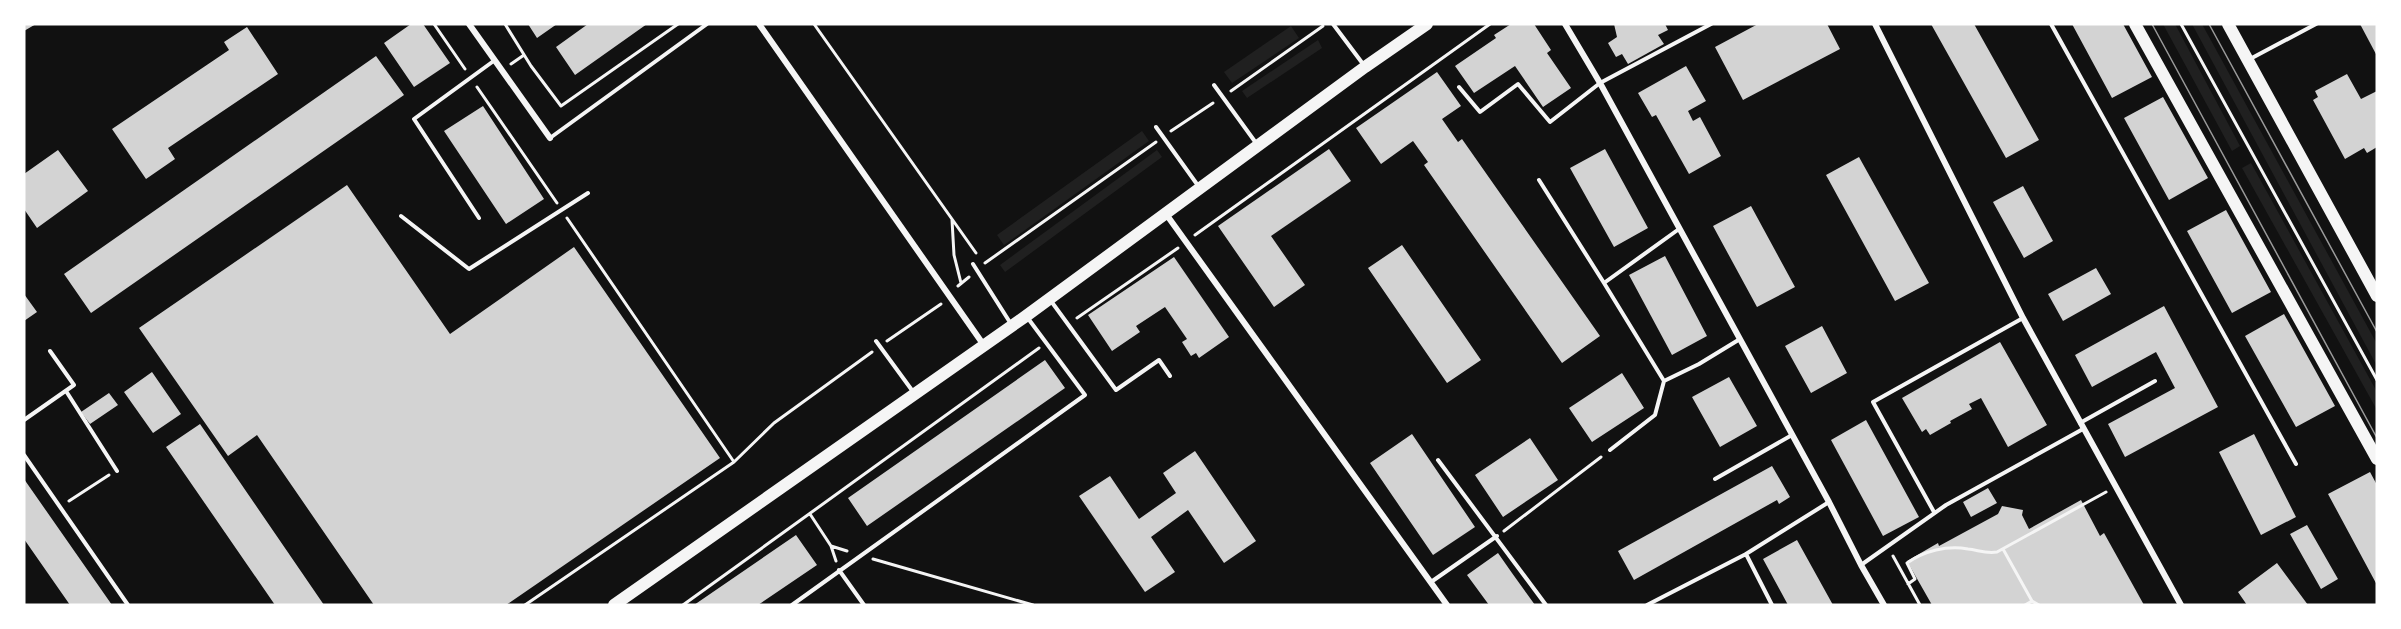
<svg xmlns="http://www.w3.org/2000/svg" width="2401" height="629" viewBox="0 0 2401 629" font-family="Ubuntu,sans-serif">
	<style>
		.green { fill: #202020 }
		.building { fill: #d3d3d3 }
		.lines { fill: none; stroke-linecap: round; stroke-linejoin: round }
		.path { stroke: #f5f5f5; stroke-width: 3 }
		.service { stroke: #f5f5f5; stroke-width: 4 }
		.minor { stroke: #f5f5f5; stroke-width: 6 }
		.secondary { stroke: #f5f5f5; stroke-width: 12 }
		.tram { stroke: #9a9a9a; stroke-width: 1.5 }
	</style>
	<rect width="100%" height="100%" fill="#111"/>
	<!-- green -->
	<path class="green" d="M2163,24h12l65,122 -8,5z
		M2192,24h10l175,320v22z
		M1291,26l8,12 -67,45 -8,-11z
		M1318,40l4,8 -75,50 -5,-7z
		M1142,131l7,10 -145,104 -7,-10z
		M1157,150l5,7 -157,115 -5,-7z
		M2251,163l126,229v18l-135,-242z"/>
	<!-- building -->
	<path class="building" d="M24,24h12l-12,7z
		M411,24h12l27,39 -36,24 -30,-44z
		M528,24h29l-20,14z
		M588,24h59l-72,51 -19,-28z
		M1511,24h23l17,26 -4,3 24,35 -28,19 -28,-41 -41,27 -19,-27 41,-28 -2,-3z
		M1614,24h51l3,6 -10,5 6,9 -36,20 -6,-10 -6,3 -8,-14 9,-6z
		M1758,24h69l13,25 -97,51 -28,-53z
		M1931,24h43l65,116 -33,18z
		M2072,24h51l29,53 -40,21z
		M2360,24h17v32z
		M247,27l31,47 -110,74 7,11 -29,20 -34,-50 117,-79 -5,-8z
		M376,56l28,39 -313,218 -27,-39z
		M1686,66l20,35 -18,10 5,10 7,-4 21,39 -32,18 -33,-59 -4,2 -14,-24z
		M1437,72l24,34 -19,13 16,23 4,-3 138,197 -38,27 -138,-198 4,-3 -15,-21 -32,23 -25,-36z
		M2347,74l14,25 16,-8v56l-10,6 -3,-5 -19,11 -32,-59 5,-3 -3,-6z
		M2163,97l45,81 -39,22 -45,-82z
		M483,106l61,93 -38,25 -62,-93z
		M1329,149l22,32 -80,55 34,49 -31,22 -56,-81z
		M1605,149l43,79 -34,19 -44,-79z
		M58,150l30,41 -51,37 -13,-19v-35z
		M1859,157l70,126 -34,18 -69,-126z
		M347,185l103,149 124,-87 146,211 -214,147h-132l-117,-170 -29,21 -89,-128z
		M2023,186l30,55 -29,17 -31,-56z
		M1751,206l44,81 -38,20 -44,-81z
		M2226,210l45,82 -39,21 -45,-82z
		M1402,245l79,115 -34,23 -79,-115z
		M1665,256l42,80 -35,19 -43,-80z
		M1174,257l55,80 -30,21 -3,-5 -5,3 -9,-14 5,-3 -22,-32 -29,19 4,6 -28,19 -24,-36z
		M2096,268l15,26 -48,27 -15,-27z
		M24,294l13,18 -13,9z
		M2164,306l54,101 -93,50 -17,-33 67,-36 -19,-36 -64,35 -17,-32z
		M2284,314l51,92 -39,21 -51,-91z
		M1822,326l25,47 -36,20 -26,-47z
		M2000,342l47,83 -39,22 -27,-49 -12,6 3,5 -22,12 1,2 -21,12 -4,-6 -4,3 -20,-34z
		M1045,360l20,28 -198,138 -19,-28z
		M152,372l29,42 -28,19 -29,-41z
		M1622,373l22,35 -52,34 -23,-34z
		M1729,377l28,49 -37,21 -28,-50z
		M109,393l9,12 -28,19 -9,-12z
		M1866,420l53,97 -36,19 -52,-96z
		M200,424l124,181h-49l-109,-158z
		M1412,434l63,93 -42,28 -63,-92z
		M2254,434l42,83 -35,18 -42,-83z
		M1530,438l28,42 -55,37 -28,-42z
		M1195,451l61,90 -32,22 -36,-53 -37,27 24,35 -30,20 -66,-96 31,-20 29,43 37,-26 -13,-20z
		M1772,466l18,31 -11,7 -2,-4 -143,80 -16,-29z
		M2370,472l7,13v100l-49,-91z
		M24,479l88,126h-42l-46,-66z
		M1988,488l9,15 -26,14 -8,-15z
		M2081,500l19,36 4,-3 40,72h-212l-25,-44 31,-18 1,3 59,-32 4,-8 21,4 -1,5 7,14z
		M2307,525l31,54 -17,10 -31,-55z
		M796,535l21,30 -59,40h-64z
		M1797,540l36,65h-45l-25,-46z
		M1498,553l14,20 23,32h-46l-22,-30z
		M2277,563l31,42h-61l-9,-13z"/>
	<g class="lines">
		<!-- path -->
		<path class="path" d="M434,24l31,45
			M505,24l26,42 30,40 117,-82
			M814,24l162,229
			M2181,24l196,356
			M511,64l13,-9
			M477,87l80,116
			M1231,91l92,-65
			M1171,131l42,-28
			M567,218l167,244
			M952,220l2,35 7,28
			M1195,235l295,-211
			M985,263l171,-121
			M958,286l11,-9
			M1077,318l101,-70
			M887,341l54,-37
			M69,501l40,-26
			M810,514l21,32 16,5
			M1504,531l97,-74
			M831,546l5,15
			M2003,549l29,52 -7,4
			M1893,556l27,49
			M873,559l160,46
			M1908,584l7,-5 -8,-16c17,-12 40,-18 61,-14 10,1 18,5 29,3l109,-60
			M2032,601l7,4
			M525,605l209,-143 40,-39 98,-71
			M683,605l356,-257"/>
		<!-- service -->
		<path class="service" d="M1333,24l30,40
			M2051,24l245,440
			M2250,59l66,-35
			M1214,85l42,58
			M1459,87l21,25 38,-28 32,38 50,-39 111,-59
			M1156,127l43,60
			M550,138l157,-114
			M1539,180l65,103 75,-54
			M401,216l68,53 119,-76
			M479,218l-65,-99 81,-59
			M973,264l38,60
			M1604,283l60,98 -9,34 -45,35
			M1051,301l65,89 43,-30 11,16
			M876,341l38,52
			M1664,381l35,-17 41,-25
			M66,391l51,80
			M24,420l50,-35 -24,-34
			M2080,423l75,-42
			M24,455l104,150
			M1438,460l108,145
			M1715,479l77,-44
			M1934,512l-61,-110 150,-84
			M1861,565l85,-60 137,-76
			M839,570l25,35
			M1431,582l66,-46
			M792,605l293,-210 -58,-78
			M1647,605l99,-51
			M1772,605l-26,-51 83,-52"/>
		<!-- minor -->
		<path class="minor" d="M469,24l81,114
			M759,24l224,320
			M1565,24l35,59 229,419 32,63 23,40
			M1875,24l148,294 158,287
			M1166,214l281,391"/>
		<!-- secondary -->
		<path class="secondary" d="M2135,24l242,435
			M2228,24l149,272
			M614,605l412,-289 339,-249 62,-43"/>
		<!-- tram -->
		<path class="tram" d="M2152,24l225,414
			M2209,24l168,308"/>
	</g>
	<!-- border -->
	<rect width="2401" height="629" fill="none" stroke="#ffffff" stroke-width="51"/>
</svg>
